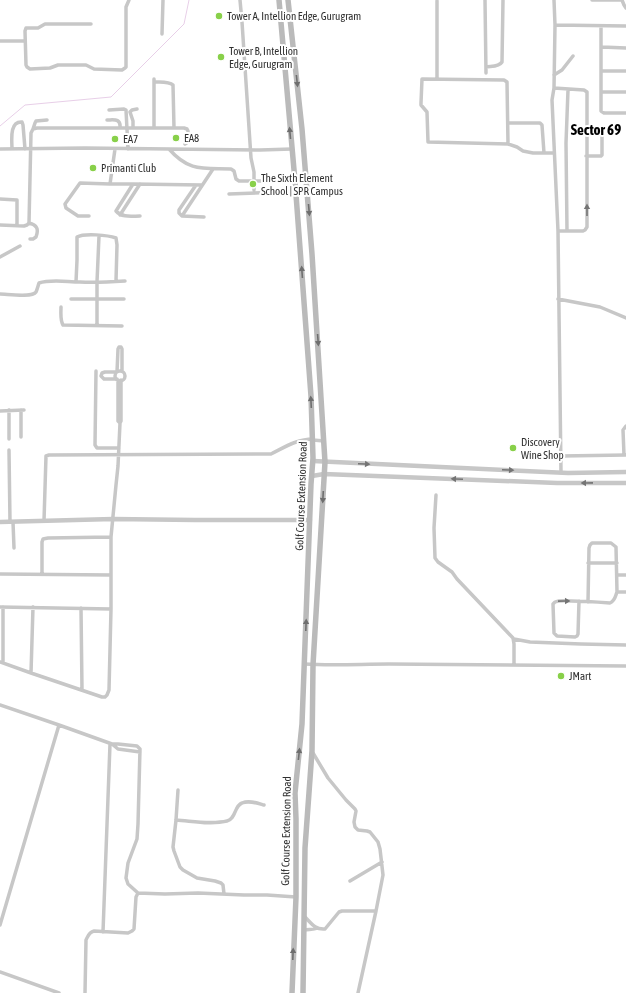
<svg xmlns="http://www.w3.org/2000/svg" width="626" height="993" viewBox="0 0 626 993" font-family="'Asap Condensed',sans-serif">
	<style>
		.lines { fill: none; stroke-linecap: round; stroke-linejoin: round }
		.stream { stroke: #e8cfe8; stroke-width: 1 }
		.minor { stroke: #c7c7c7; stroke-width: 3.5 }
		.tertiary { stroke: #c7c7c7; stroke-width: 4.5 }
		.secondary { stroke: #bababa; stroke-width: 5.5 }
		.oneway { fill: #6e6e6e }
		.oneway2 { fill: #747474 }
		.poi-dot { fill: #88d049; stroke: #fff; stroke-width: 1.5 }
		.labels { text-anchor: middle; stroke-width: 4; stroke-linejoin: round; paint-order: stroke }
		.poi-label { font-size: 11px; fill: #303030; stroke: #fff; text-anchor: start }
		.street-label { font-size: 11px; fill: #303030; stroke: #fff }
		.district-label { font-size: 15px; font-weight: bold; fill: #000; stroke: #fff }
	</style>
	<rect width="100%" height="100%" fill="#fff"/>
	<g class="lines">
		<!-- stream -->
		<path class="stream" d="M0,126l25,-21 86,-8 73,-73 5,-24"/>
		<!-- minor -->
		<path class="minor" d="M240,0l2,22 9,136 3,14v18
			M485,0l1,73
			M554,0l1,25 -1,63 -2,12 6,131 3,241
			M592,0h30
			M622,0l2,5 2,3
			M437,1v78
			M91,24h-46l-7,4h-12l-1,3 1,34 1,2 3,2 20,-1 8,-3h28l8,4 28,1 3,-2 1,-1v-60l3,-7
			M555,25l71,1
			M601,26v85l3,2h22
			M162,34l1,-34
			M0,41h25
			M602,47l24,1
			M486,67c5,-1 13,0 16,-5l1,-62
			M602,71h24
			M554,75l8,-5 11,-14
			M154,82c6,0 15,-1 19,3l1,43
			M554,88l30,2 3,2v135l-2,3 -2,1h-25
			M601,92h25
			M109,110l15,-1 2,1 2,39
			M107,120c7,0 14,-2 13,8
			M508,123h32l2,2 2,28
			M133,128v-7l-3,-9 2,-2 5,-1
			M154,128v-49
			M33,129l2,-6 1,-2 11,-1
			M508,144l-1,-62 -3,-2 -82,-1 -1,24v2l6,7 1,30 80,2 9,3 6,4 10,2h21
			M0,149l85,-1 175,2 32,-1
			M12,149c0,-8 -3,-28 10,-27l1,3 2,24
			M115,149l-5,35h23l69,1
			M169,149c20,23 34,19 62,20l3,2 2,8 3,2h56
			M586,156h15l1,-1v-24l-2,-2 -13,-1
			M133,184l-17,27c6,7 16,5 24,5
			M196,185l-17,25v3l3,3 22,1
			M229,194l53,-2 13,-4
			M0,199l17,1v25
			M120,215l20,-31
			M89,216h-11l-12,-8 -1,-4 15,-21 30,1
			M182,216l31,-47
			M29,223c8,2 10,6 7,14l-3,2h-3
			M0,225l24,1 3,-1 2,-2 2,-90 2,-4 4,-1h147l3,1 1,2v11l-3,2
			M567,231l-1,-88 2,-53
			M0,257l20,-11
			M76,282l1,-22v-23c7,-4 31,-2 39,1l1,7 -1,36
			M0,294c7,0 32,4 36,-2 1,-2 2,-6 3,-9 12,-4 28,-1 41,-1 15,1 30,0 45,-1
			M71,299h53
			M558,299l42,8 26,11
			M61,307c0,6 -1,13 2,18l59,1
			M97,326v-44l2,-46
			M96,371l-1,74 2,3h22
			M115 376a5 5 0 1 1 10 0a5 5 0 1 1-10 0Z
			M116,372h-11l-3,1 -1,3 3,3h13
			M117,372l1,-23 1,-2h2l1,2v22
			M118,380v41l2,2 1,-2v-41
			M0,411l24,-1
			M21,437v-27
			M9,439v-29
			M313,440l11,1
			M9,450l1,72
			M624,455l-1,-25 3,-4
			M561,456l65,-1
			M436,495l-2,33 1,30 3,4 14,10 5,7 56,59 1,6v21
			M44,521l2,-65 3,-1 222,-1c14,-7 26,-15 42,-15
			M13,522l1,26
			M588,563h29
			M0,574l111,1
			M42,574v-32l1,-3 5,-1 63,-1
			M617,575h9
			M617,592h9
			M579,601l-1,33 -1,2 -2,1 -18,-1 -3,-3 -1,-29 2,-2c5,-2 10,-1 16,-1 13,0 26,1 39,2 5,-2 5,-6 7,-11l-1,-45 -5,-4h-19l-2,2 -1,3 -1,54
			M0,607l111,2
			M81,608l1,82
			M514,639l16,3 51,2 45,1
			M0,662l31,11 71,24h3l2,-2 2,-5 2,-81v-72l5,-52 2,-19 2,-43
			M3,662v-55
			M304,664c29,2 57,0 85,0 79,0 158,1 237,2
			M31,673l2,-66
			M0,705l59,20 53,19 6,5 22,3
			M112,744h6l19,2 3,3 -2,75 -1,15 -9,24 -2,15 2,6 10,9
			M313,753l15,25 18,22 9,9 1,2 -2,11 1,5 3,3 9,1 3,1 8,10 2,7 3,26 -7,36 -18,82
			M178,790l-2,30 -3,27 1,4 6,16 3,3 14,8 18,3 6,2 2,2 1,9
			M176,820c16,1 35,5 51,1 9,-2 7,-15 15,-18 7,-3 15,0 22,2
			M350,881l32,-19
			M304,916c7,7 11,14 21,13l14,-17 3,-1h34
			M0,925l59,-200
			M304,930c5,-1 9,0 14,-2
			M103,932l7,-188
			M0,972l59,21
			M85,993l1,-53c2,-4 3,-8 8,-9l34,2 4,-2 2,-2 2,-32 2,-4 27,1 33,-1 46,2h23l29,2"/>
		<!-- tertiary -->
		<path class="tertiary" d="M313,461l255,12 58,-1
			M312,476l12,-2 233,9h69
			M0,522l113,-3 82,1h115"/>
		<!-- secondary -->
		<path class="secondary" d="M279,0l16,181 16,215 2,62 -2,26 -9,240 -7,69 1,26v78l-4,96
			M288,0l14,129 10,125 13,208 -12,203 -1,86 -7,97 -2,145"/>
	</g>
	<!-- one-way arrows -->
	<defs><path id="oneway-solid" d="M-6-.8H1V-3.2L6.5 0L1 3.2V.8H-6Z"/></defs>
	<g class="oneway">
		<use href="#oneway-solid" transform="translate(297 81) rotate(84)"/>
		<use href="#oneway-solid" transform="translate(290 133) rotate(-95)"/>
		<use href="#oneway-solid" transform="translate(309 210) rotate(85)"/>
		<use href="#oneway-solid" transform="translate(302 272) rotate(-94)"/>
		<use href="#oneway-solid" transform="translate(318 340) rotate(86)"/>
		<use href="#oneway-solid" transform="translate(311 402) rotate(-93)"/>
		<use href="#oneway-solid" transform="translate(323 497) rotate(93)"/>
		<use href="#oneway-solid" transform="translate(306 625) rotate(-88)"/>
		<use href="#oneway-solid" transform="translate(299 754) rotate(-84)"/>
		<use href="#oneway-solid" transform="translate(293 954) rotate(-88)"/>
	</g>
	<g class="oneway2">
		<use href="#oneway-solid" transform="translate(587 210) rotate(-90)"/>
		<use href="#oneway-solid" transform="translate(364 464) rotate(3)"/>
		<use href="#oneway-solid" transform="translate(508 470) rotate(3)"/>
		<use href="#oneway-solid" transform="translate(457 479) rotate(-178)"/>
		<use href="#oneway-solid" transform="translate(587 483) rotate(179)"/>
		<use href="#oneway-solid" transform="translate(564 601) rotate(-1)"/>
	</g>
	<!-- markers -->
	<g class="poi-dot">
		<circle cx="219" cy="16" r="4"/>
		<circle cx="221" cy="57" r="4"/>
		<circle cx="176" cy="138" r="4"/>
		<circle cx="115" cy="139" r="4"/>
		<circle cx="93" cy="168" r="4"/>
		<circle cx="253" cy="184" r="4"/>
		<circle cx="513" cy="448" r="4"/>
		<circle cx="561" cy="676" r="4"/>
	</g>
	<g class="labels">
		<!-- poi labels -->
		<g class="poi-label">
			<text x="227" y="20">Tower A, Intellion Edge, Gurugram</text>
			<text x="229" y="55">Tower B, Intellion<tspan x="229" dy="13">Edge, Gurugram</tspan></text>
			<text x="184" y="142">EA8</text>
			<text x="123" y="143">EA7</text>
			<text x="101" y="172">Primanti Club</text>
			<text x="261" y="182">The Sixth Element<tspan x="261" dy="13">School | SPR Campus</tspan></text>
			<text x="521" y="446">Discovery<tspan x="521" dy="13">Wine Shop</tspan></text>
			<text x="569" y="680">JMart</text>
		</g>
		<!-- street labels -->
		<g class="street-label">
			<text transform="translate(301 496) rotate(-88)" y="4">Golf Course Extension Road</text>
			<text transform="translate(286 831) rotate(-89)" y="4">Golf Course Extension Road</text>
		</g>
		<!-- district labels -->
		<g class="district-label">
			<text x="596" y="135">Sector 69</text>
		</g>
	</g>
</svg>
